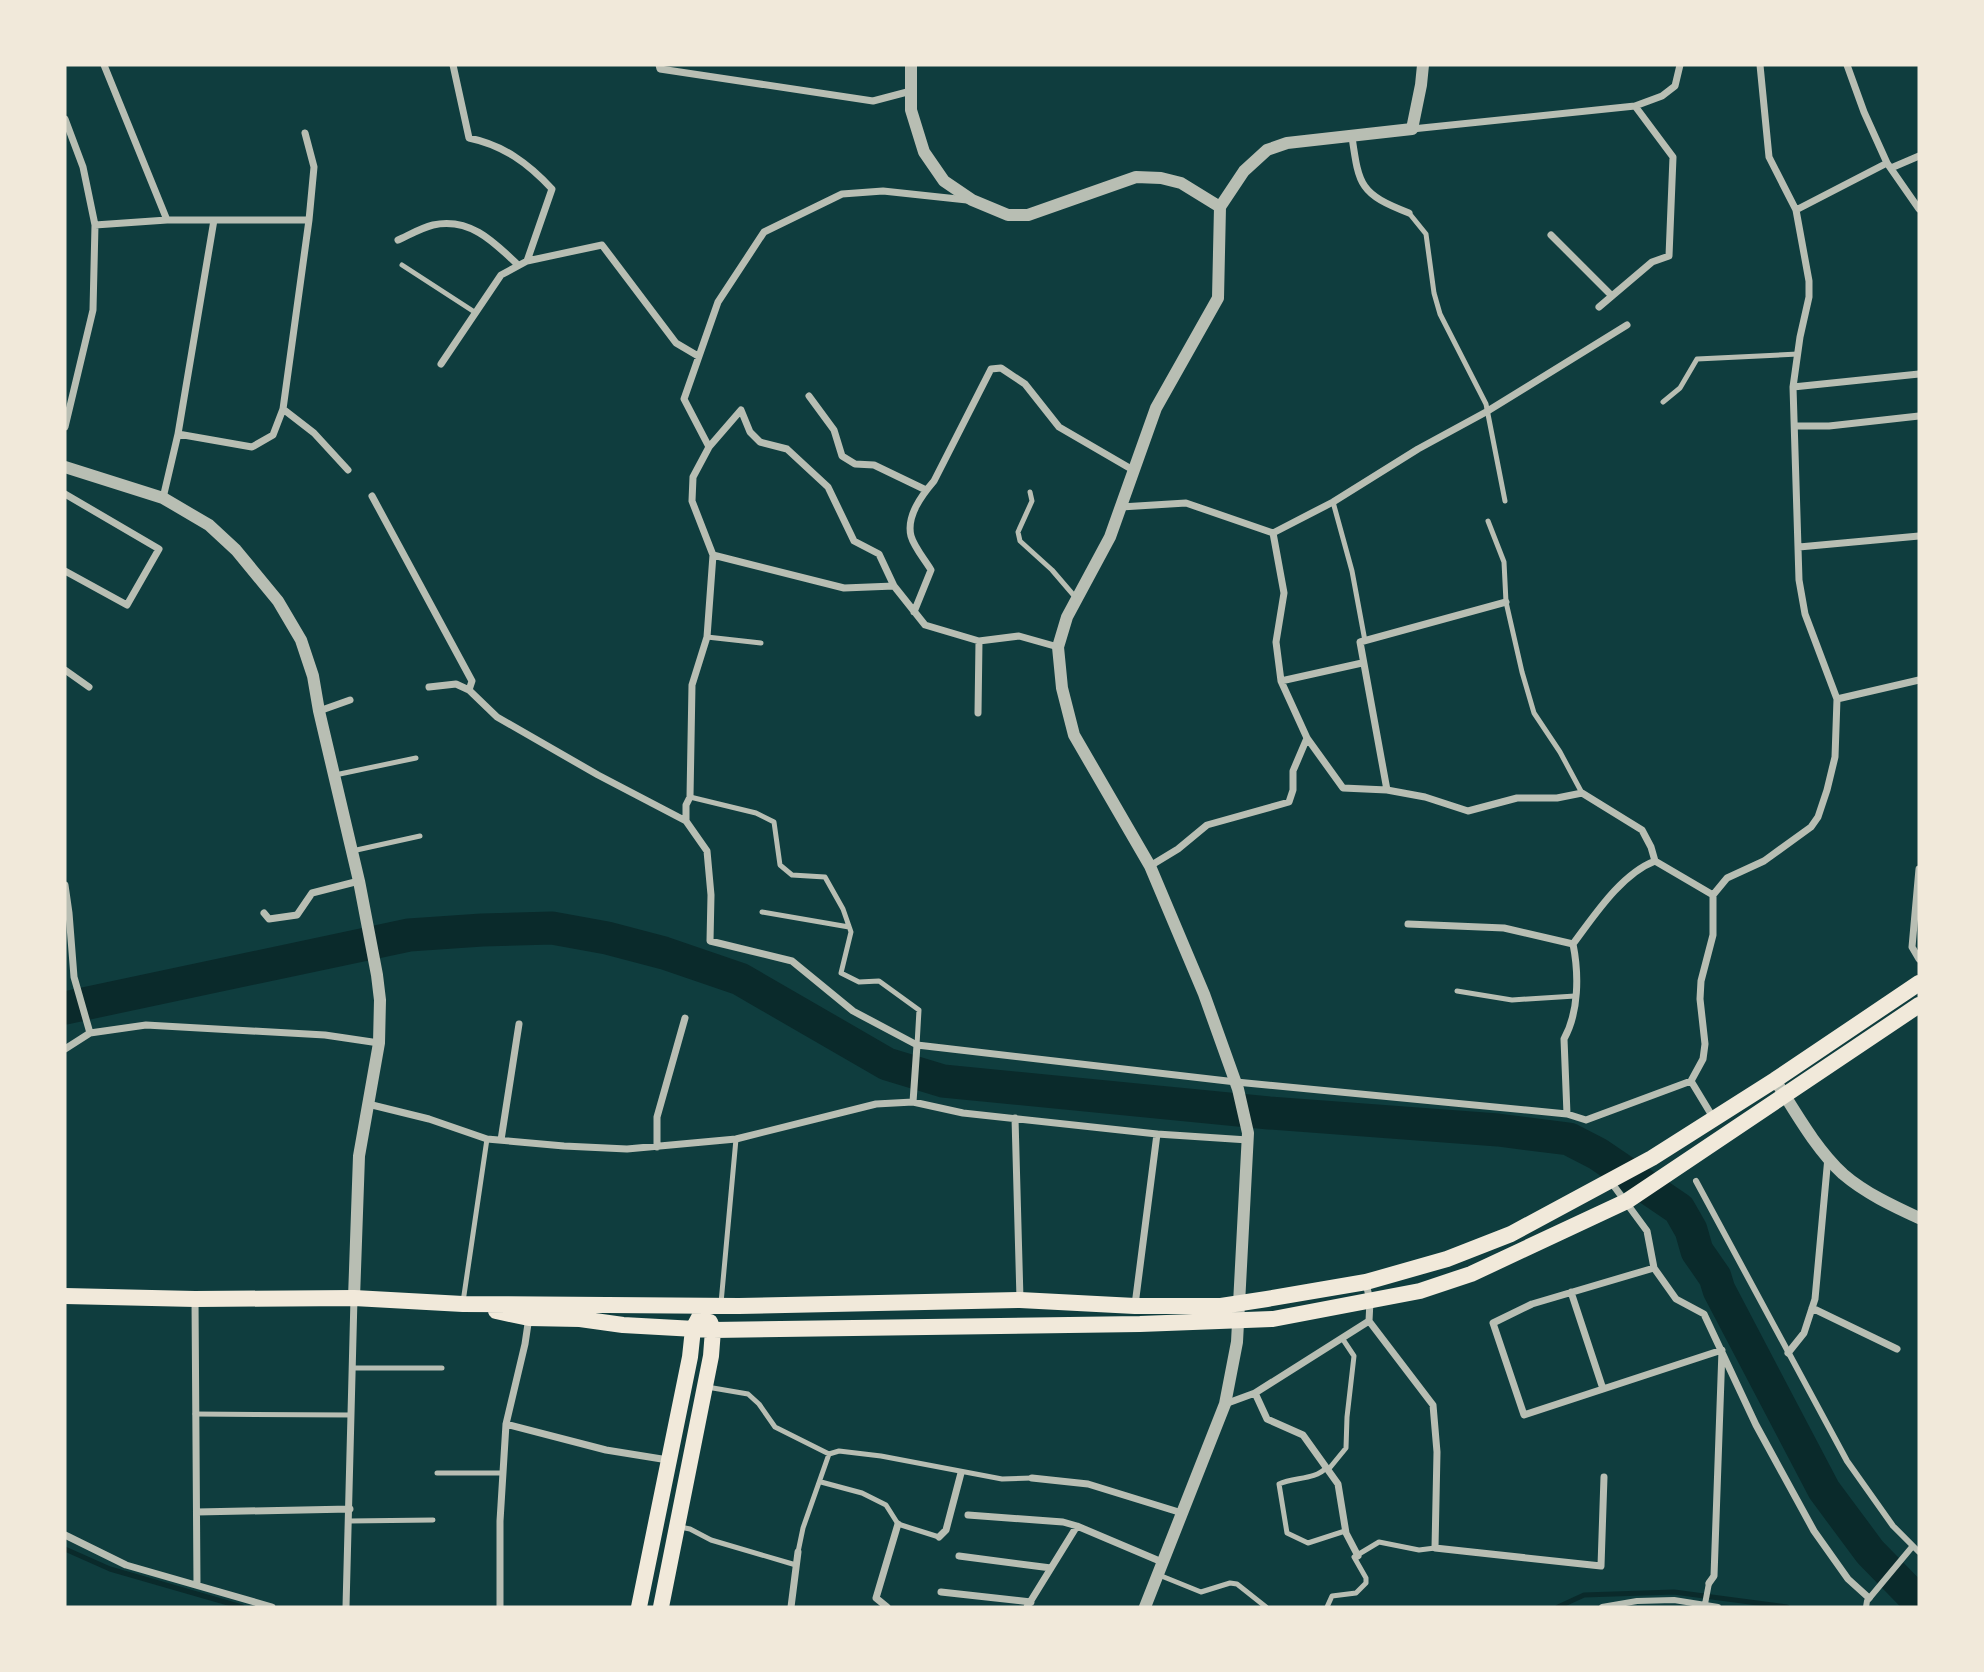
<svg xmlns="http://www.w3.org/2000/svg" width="1984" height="1672" viewBox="0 0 1984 1672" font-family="'Libre Baskerville',serif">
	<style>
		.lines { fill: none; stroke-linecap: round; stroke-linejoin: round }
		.stream { stroke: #0a2a2b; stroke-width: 5 }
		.river { stroke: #0a2a2b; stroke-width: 33 }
		.service { stroke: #b8beb3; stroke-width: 5 }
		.pedestrian { stroke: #b8beb3; stroke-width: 6 }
		.minor { stroke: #b8beb3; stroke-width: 7 }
		.tertiary { stroke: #b8beb3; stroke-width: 12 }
		.primary { stroke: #f1e9da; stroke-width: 16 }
	</style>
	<rect width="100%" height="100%" fill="#0f3d3e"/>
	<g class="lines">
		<!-- stream -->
		<path class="stream" d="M65,1549l45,20 132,38
			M1558,1607l26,-12 90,-3 113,15"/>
		<!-- river -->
		<path class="river" d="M65,1008l344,-73 73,-5 70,-2 55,10 57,15 76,26 147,85 56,17 326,32 229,17 71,9 29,15 81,55 12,21 6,21 18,26 4,13 105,200 46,62 41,42 8,3"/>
		<!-- service -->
		<path class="service" d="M1409,213l17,21 8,59 6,21 46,90 19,97
			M402,265l74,48
			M1663,402l17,-14 17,-29 101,-5
			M1030,492l2,9 -14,31 2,9 32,29 24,28
			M1333,502l19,69 13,70
			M1488,521l16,41 2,40 16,70 12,41 26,39 22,41
			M707,637l54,6
			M335,775l81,-17
			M690,797l66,16 18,9 6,43 12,10 33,2 18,32 8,23 -10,41 18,9 20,-1 40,29 -2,35
			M352,851l68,-15
			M762,912l87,15
			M1457,991l55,9 63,-4
			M463,1302l24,-163
			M721,1303l15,-164
			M352,1368h90
			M707,1387l41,7 11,10 16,23 54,27 10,-3 42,5 121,23 30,-1
			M195,1414l156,1
			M1326,1468c-11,12 -32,9 -47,16l8,49 21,10 37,-12
			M1328,1470l18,-22 1,-31 7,-61 -12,-18
			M437,1473h66
			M821,1482l41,11 24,12 12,19 41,13
			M349,1521l84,-1
			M680,1527l10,2 21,11 85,25
			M798,1552l5,-24 26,-74
			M1159,1575l42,17 29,-9 7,1 29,23
			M1327,1607l5,-11 24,-3 10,-10v-5l-12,-21 25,-15 40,8 16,-2"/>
		<!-- pedestrian -->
		<path class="pedestrian" d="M1696,1181l151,280 46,65 26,26
			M1705,1604l4,-21
			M1602,1607l35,-6 37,-1 44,7
			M1866,1607l1,-6 45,-54"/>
		<!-- minor -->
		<path class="minor" d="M104,65l63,155
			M453,65l16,73c34,7 59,25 83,51l-25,72
			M659,65l1,4 213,32 38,-10
			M1847,65l17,47 23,51 32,46
			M65,119l18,48 12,58 -2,85 -28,117
			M1412,129l223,-23 27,-10 13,-10 5,-21
			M305,133l9,34 -5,53
			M1352,137c7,49 8,57 57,76
			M1891,168l28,-12
			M1796,210l91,-47
			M95,225l72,-5h142l-26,189 -10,26 -21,12 -74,-13
			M1551,235l61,61
			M398,240c11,-5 23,-12 35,-15 37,-8 61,17 85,40
			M1599,307l53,-45 17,-6 4,-99 -38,-51
			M441,364l60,-89 26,-14 75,-16 74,98 22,13
			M1793,387l126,-13
			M809,396l25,34 8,26 13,8 19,1 52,25
			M283,409l31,24 34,37
			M1795,426h34l90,-10
			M709,447l32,-37 9,22 10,10 27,7 41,38 26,54 25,13 15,32 31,39 54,16 40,-5 39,11
			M65,494l94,55 -32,56 -62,-34
			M372,496l100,185 -3,9 28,27 101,58 88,46 21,30 4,44 -1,46 82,20 61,50 64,34 319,37 331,32 19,6 105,-39
			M163,498l15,-64 36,-214
			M1121,507l65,-4 87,30 11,60 -8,49 5,39 26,57 36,50 44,2 38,7 43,14 49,-13h40l25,-5 60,37 9,17 4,14 58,34
			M1273,533l60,-31 85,-53 68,-37 141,-87
			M1799,547l120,-11
			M713,555l131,33 50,-2
			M914,612l17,-42c-6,-10 -17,-23 -20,-34 -5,-20 11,-41 23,-55l57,-112 10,-1 24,16 34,43 74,43
			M65,670l24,17
			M1281,681l81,-18
			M429,687l27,-3 13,6
			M1837,699l82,-19
			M319,711l31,-11
			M978,713l1,-72
			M1387,790l-27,-148 146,-40
			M686,821v-16l4,-8 2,-112 15,-48 6,-82 -21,-54 1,-24 16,-30 -25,-48 34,-97 46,-70 78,-38 41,-3 84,9
			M1150,866l28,-17 29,-24 82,-23 4,-12v-19l14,-33
			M1919,869l-7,78 7,12
			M65,885l4,28 5,64 16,56
			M264,913l5,6 28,-4 15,-22 47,-12
			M1408,924l96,4 69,16
			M65,1049l25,-16 56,-8 179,10 54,8
			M913,1102l4,-57
			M368,1104l61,15 58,20 77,7 63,3 109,-10 140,-35 37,-2 50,11 194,21 91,6
			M1567,1114l-3,-75c15,-27 15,-65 9,-95 21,-28 48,-70 82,-83
			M1015,1118l5,181
			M1714,1119l-23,-38 12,-22 2,-15 -5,-45 1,-18 12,-46v-40l14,-17 37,-17 47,-34 7,-10 9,-27 8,-33 2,-58 -32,-85 -6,-34 -6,-193 7,-50 9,-40v-16l-13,-71 -27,-53 -9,-92
			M501,1140l18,-116
			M657,1147v-30l28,-99
			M1611,1182l36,49 7,37 22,31 28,15 52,111 58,106 34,48 21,19
			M1654,1268l-122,36 -39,19 31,92 198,-65 -8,226 -5,7
			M1571,1292l32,97
			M195,1299l2,286
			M1135,1305l22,-171
			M1812,1308l85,41
			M1369,1321l64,84 4,47 -2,96 166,18 3,-89
			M1788,1353l16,-20 11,-34 13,-142
			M1255,1393l12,26 36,16 35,49 8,49 12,23
			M1225,1404l30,-11 114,-72 1,-20 -4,-18
			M506,1424l100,26 62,10
			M1032,1478l56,6 94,29
			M197,1512l153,-3
			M968,1515l95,7 14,4
			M65,1535l61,30 146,42
			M939,1537l7,-7 15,-57
			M959,1556l92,12
			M941,1592l90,10
			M346,1607l8,-309
			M500,1607v-86l6,-97 19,-80 4,-27
			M791,1607l7,-55
			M887,1607l-11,-9 22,-74
			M1027,1607l50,-81 85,36
			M1704,1607l1,-3"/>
		<!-- tertiary -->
		<path class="tertiary" d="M911,65v45l13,42 20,29 28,19 36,15h20l108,-38 25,1 20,5 39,24
			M65,467l98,31 46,27 27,25 42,51 23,39 12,36 6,35 40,170 18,94 3,25 -1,43 -20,113 -5,142
			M1775,1080c20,31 40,68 68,94 22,19 50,32 76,44
			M1145,1607l80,-203 12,-62 11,-209 -10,-44 -34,-95 -54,-128 -76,-131 -12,-47 -4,-41 9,-30 43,-80 46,-129 62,-110 2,-91 24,-36 23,-21 20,-7 125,-14 9,-44 2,-20"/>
		<!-- primary -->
		<path class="primary" d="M65,1296l130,3 159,-1 109,6 276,2 281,-6 115,6h86l46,-7 99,-17 81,-23 64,-25 141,-76 123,-78 144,-97
			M496,1311l33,7 51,1 43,6 90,5 427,-6 133,-5 147,-28 51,-17 156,-73 292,-196
			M639,1607l51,-250 3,-28 12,-23
			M661,1607l50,-251 2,-26 -3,-8"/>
	</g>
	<!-- border -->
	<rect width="1984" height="1672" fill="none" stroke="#f1e9da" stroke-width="133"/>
</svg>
